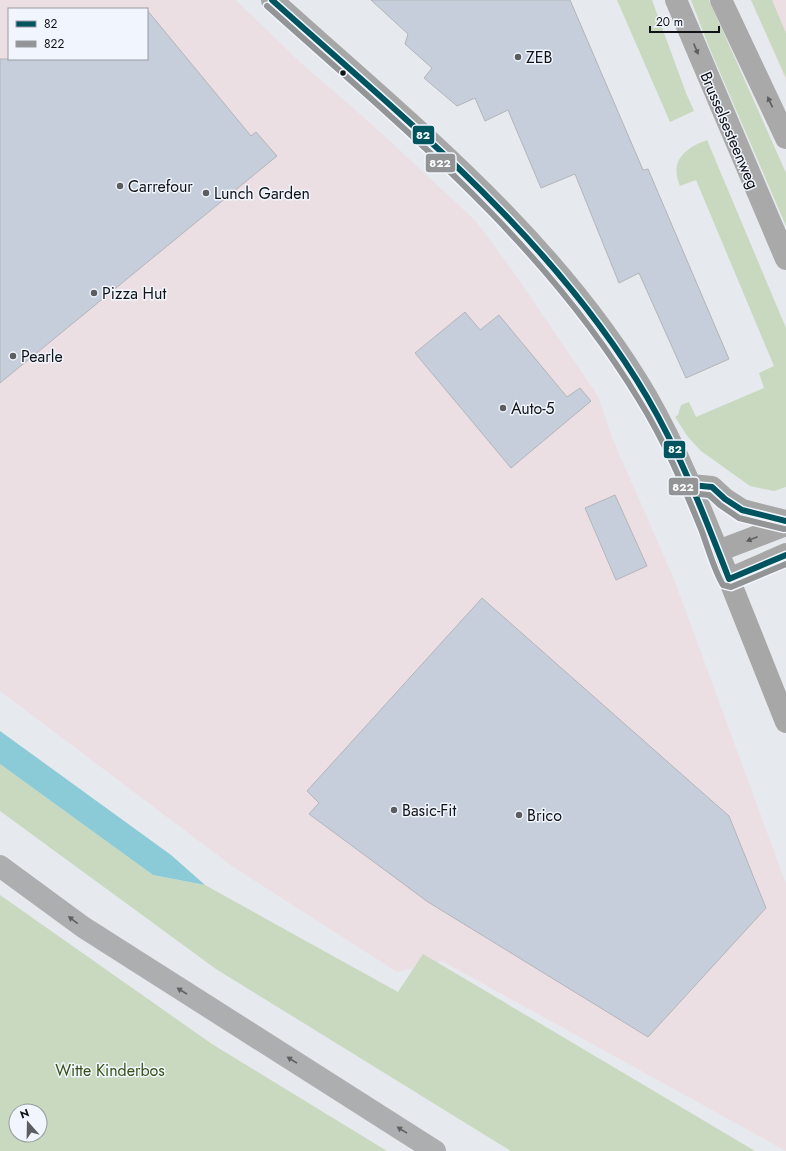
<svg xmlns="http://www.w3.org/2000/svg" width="786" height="1151" viewBox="0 0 786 1151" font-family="Jost,sans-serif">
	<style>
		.commercial { fill: #ecdfe4; fill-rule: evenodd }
		.green { fill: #c9d9bf; fill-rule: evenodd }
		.water { fill: #8bcad7 }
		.building { fill: #c5ceda; stroke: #b3b5b8 }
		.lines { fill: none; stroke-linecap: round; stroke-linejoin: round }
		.tertiary { stroke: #a6a7a6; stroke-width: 22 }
		.primary { stroke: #a9a9aa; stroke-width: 22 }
		.motorway { stroke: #adaeb0; stroke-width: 22 }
		.bus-1-casing { stroke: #f1f6fe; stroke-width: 9 }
		.bus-2-casing { stroke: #f1f6fe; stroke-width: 9 }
		.bus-1 { stroke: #005460; stroke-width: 6 }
		.bus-2 { stroke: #939496; stroke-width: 6 }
		.oneway { fill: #5c5e60 }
		.oneway2 { fill: #5b5c5e }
		.oneway3 { fill: #5e6062 }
		.poi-dot { fill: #5b5d61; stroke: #f1f6fe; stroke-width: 1.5 }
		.bus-dot { fill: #101215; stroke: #f1f6fe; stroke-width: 1.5 }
		.labels { text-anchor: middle; stroke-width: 3; stroke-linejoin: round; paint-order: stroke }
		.poi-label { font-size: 16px; fill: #101215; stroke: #f1f6fe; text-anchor: start }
		.street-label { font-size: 16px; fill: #101215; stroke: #f1f6fe }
		.park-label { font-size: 16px; fill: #365112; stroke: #f1f6fe }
		.line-badge { stroke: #f1f6fe; stroke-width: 1.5 }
		.badge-label { font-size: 11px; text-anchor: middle; font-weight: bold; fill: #fff }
	</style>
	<rect width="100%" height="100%" fill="#e6e9ed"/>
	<!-- commercial -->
	<path class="commercial" d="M0,0h236l65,63 65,56 109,101 35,47 88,129 15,44 61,139 112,305v267l-344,-190 -45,11 -165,-106 -232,-175zM9,9h138v50h-138z
		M751,0h35v81z"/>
	<!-- green -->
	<path class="green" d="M617,0h35l34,93 8,18 -24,11z
		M691,0h18l77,173v53l-77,-179z
		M751,0h21l14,33v45z
		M707,140l79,188v159l-12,4 -24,-5 -49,-35 -13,-14 -13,-20 3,-2 3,-10 8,-3 7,15 68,-29 -5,-15 15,-7 -78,-186 -16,6c-11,-25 5,-38 27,-46z
		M0,764l153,111 52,10 193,107 25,-38 332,197h-244l-295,-182 -216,-158z
		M0,895l212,149 175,107h-387zM16,1111h24v24h-24z"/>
	<!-- water -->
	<path class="water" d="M0,731l171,124 34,30 -52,-10 -153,-111z"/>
	<!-- building -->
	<path class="building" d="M371,0h199l73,170 5,-1 81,190 -43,19 -47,-105 -20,10 -44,-109 -34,14 -33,-78 -23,11 -10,-23 -18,8 -33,-28 8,-10 -27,-24 3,-10z
		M147,10l104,126 5,-4 21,24 -277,227v-324h147z
		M465,312l15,18 19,-15 68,82 13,-9 11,13 -80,67 -96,-115z
		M615,495l32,71 -31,14 -31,-72z
		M482,598l247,218 37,92 -118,129 -220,-135 -119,-88 10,-11 -12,-12z"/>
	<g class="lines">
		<!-- tertiary -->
		<path class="tertiary" d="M272,0c136,123 281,237 375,397 33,58 57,120 82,182 19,47 38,95 57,143
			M691,485l21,2 13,12 17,11 44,11
			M718,551l68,-26
			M729,579l57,-25"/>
		<!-- primary -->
		<path class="primary" d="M676,0l110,259
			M721,0l65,138"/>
		<!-- motorway -->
		<path class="motorway" d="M0,866l83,61 352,224"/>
		<defs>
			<path id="bus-1" d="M272,0c135,121 282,239 375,397 34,58 58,120 82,182l57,-24
				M691,485l21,2 13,12 17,11 44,11"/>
			<path id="bus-2" d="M267,6c135,121 277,237 372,394 25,40 44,85 62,129 7,18 12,39 22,56l8,2 55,-23
				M690,493l19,2 11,10 19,13 45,11"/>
		</defs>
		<!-- bus-1 casing -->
		<use href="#bus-1" class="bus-1-casing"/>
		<!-- bus-2 casing -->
		<use href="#bus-2" class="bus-2-casing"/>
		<!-- bus-1 -->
		<use href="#bus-1" class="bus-1"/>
		<!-- bus-2 -->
		<use href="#bus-2" class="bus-2"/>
	</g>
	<!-- one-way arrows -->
	<defs><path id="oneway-solid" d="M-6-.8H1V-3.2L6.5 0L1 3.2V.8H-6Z"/></defs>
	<g class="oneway">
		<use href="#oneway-solid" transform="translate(696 49) rotate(67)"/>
		<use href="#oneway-solid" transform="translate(770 102) rotate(-115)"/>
	</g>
	<use class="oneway2" href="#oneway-solid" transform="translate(752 539) rotate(158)"/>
	<g class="oneway3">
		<use href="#oneway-solid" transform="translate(73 920) rotate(-143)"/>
		<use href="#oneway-solid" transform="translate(182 991) rotate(-148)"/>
		<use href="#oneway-solid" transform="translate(292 1060) rotate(-148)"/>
		<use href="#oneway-solid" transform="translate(402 1130) rotate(-148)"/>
	</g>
	<!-- markers -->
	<g class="poi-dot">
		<circle cx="518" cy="57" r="4"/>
		<circle cx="120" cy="186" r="4"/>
		<circle cx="206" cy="193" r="4"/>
		<circle cx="94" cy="293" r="4"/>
		<circle cx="13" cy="356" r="4"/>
		<circle cx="503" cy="408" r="4"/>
		<circle cx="394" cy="810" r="4"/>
		<circle cx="519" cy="815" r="4"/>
	</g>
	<circle class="bus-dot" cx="343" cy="73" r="3.5"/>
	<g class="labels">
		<!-- poi labels -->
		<g class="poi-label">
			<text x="526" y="63">ZEB</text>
			<text x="128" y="192">Carrefour</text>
			<text x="214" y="199">Lunch Garden</text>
			<text x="102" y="299">Pizza Hut</text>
			<text x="21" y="362">Pearle</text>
			<text x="511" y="414">Auto-5</text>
			<text x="402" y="816">Basic-Fit</text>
			<text x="527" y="821">Brico</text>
		</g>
		<!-- street labels -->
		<g class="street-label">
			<text transform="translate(730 130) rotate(67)" y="6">Brusselsesteenweg</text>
		</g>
		<!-- park labels -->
		<g class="park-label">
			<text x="110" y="1076">Witte Kinderbos</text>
		</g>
	</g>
	<g class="line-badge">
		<rect x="412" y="125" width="23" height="20" rx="4" fill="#005460"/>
		<rect x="425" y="153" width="31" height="20" rx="4" fill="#939496"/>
		<rect x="663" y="440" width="23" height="19" rx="4" fill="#005460"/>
		<rect x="668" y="477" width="31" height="19" rx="4" fill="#939496"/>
	</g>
	<g class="badge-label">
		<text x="423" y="139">82</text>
		<text x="440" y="167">822</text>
		<text x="675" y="453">82</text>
		<text x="683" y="491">822</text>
	</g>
	<!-- legend -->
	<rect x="8" y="8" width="140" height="52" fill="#f1f6fe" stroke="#979ba1"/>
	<rect x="16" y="21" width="20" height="6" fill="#005460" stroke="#979ba1"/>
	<text x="44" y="28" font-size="12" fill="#101215">82</text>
	<rect x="16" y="41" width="20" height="6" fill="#939496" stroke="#979ba1"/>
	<text x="44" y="48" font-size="12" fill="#101215">822</text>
	<!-- north arrow -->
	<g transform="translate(28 1123) rotate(340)"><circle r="19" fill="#f1f6fe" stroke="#979ba1"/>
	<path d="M0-3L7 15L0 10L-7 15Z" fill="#5b5d61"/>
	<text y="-6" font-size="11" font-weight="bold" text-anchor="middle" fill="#101215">N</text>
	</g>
	<!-- scale -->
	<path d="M650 26v6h69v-6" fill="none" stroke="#101215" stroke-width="2"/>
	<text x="656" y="26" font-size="12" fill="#101215" stroke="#f1f6fe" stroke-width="3" paint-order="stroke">20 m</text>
</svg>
